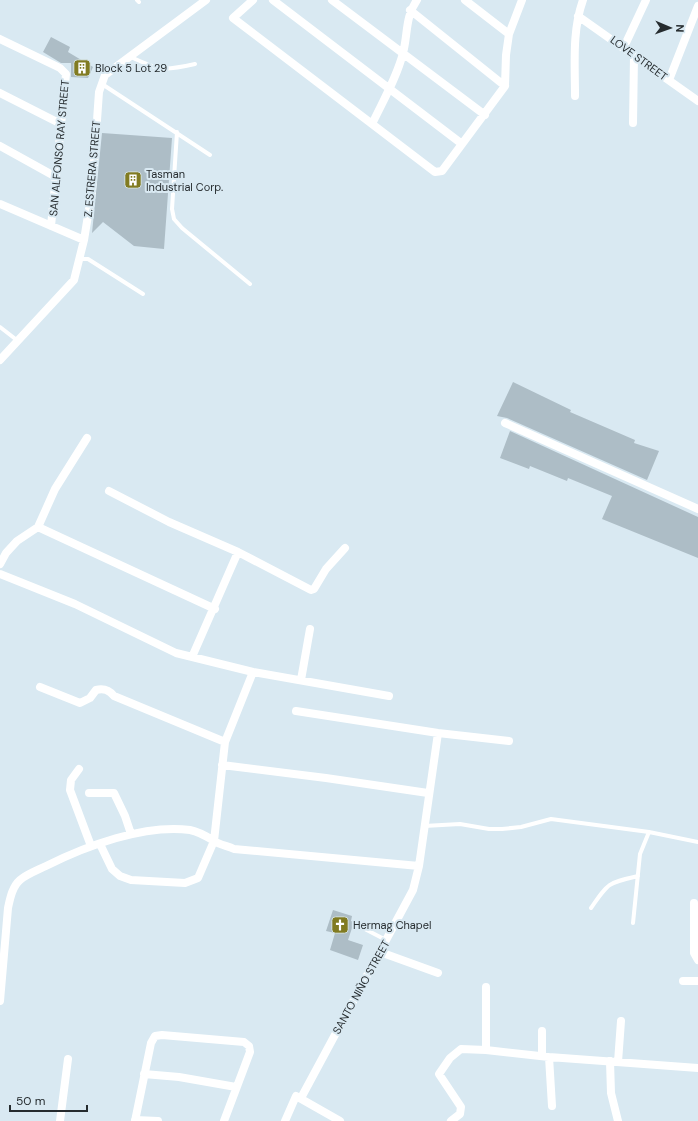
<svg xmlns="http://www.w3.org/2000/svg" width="698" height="1121" viewBox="0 0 698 1121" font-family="'DM Sans',sans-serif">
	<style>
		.building { fill: #adbdc6 }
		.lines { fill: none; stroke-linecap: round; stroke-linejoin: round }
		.service { stroke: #fff; stroke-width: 4 }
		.minor { stroke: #fff; stroke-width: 8 }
		.labels { text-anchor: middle; stroke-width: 4; stroke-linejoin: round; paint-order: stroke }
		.street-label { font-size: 11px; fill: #262c2f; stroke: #d9e9f2 }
		.poi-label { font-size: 11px; fill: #262c2f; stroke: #d9e9f2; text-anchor: start }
	</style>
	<rect width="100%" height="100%" fill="#d9e9f2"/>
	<!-- building -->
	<path class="building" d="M51,37l19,10 -2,5 25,15 -5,11 -17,-1v-14h-10l-18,-11z
		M102,133l70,5 -8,111 -30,-3 -31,-24 -11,11z
		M513,382l58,28 -1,2 65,28 -1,3 25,8 -12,29 -140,-62 -10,-2z
		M510,431l188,86v41l-96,-39 10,-23 -44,-18 -1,3 -37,-15 -1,3 -29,-11z
		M333,910l19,6 -1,5 3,1 -6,18 15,5 -5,15 -28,-10 5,-17 -9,-2z"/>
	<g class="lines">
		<!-- service -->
		<path class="service" d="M137,0l2,2
			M131,57c29,14 33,14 64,7
			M102,84l108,71
			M177,132l-5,77 2,10 8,9 68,56
			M81,259h7l55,35
			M0,327l18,14
			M424,826l36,-2 29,5h13l19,-2 30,-8 98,13 49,10
			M591,908c18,-26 17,-25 47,-32
			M633,923l7,-69 9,-22
			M359,926l27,14"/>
		<!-- minor -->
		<path class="minor" d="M253,0l-20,18 202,154 7,-1 63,-85 1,-31 3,-21 13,-34
			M273,0l189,144
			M332,0l153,115
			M465,0l44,34
			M410,10l95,76
			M578,16l120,85
			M0,39l60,29 6,6 -15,152
			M624,47l22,-47
			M669,80l29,-74
			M0,93l61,31
			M575,96c0,-33 -3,-65 8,-96
			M633,123l1,-67
			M372,124c11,-23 25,-47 31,-71 5,-19 2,-36 14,-53
			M0,146l56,31
			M0,204l84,36
			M0,360l74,-80 10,-40 8,-49 7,-99 6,-17 101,-75
			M505,423l193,86
			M109,491l60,31 69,30 73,38 3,-1 12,-20 19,-21
			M38,527l177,82
			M0,564l6,-11 11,-12 21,-14 17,-38 32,-51
			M0,574l75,30 101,49 77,19 136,24
			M192,657l46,-105
			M301,680l9,-51
			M40,687l40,16 10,-5 6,-8c8,-2 13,0 18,6l111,46
			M296,711l142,22 71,8
			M222,765l104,13 102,15
			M79,769l-8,11 -1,10 21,56
			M89,793h25l11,23 6,18
			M100,844l12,25 8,7 11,4 54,3 13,-5 16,-37 11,-99 28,-70
			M694,903v50l4,7
			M380,952l58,21
			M683,981h15
			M0,1001l8,-93c2,-9 4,-21 12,-28 7,-6 18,-10 26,-14 40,-20 98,-42 144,-36 10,2 16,6 24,11 6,4 14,5 20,8l185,17
			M486,1050v-63
			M542,1056v-25
			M549,1057l3,49
			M610,1061l1,32 7,28
			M618,1062l3,-41
			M144,1074l35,3 57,10
			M301,1098l112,-208 6,-24 19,-133
			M135,1120l23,1
			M60,1121l8,-62
			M135,1121l16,-78 4,-7 7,-1 82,7 5,4 1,6 -26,69
			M285,1121l11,-25 44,25
			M451,1121l9,-7 1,-7 -22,-33 11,-16 11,-9 25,1 63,7 149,11"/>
	</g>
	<!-- icons -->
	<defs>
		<symbol id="building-square" viewBox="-11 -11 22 22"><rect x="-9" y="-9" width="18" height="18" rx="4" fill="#817b21" stroke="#d9e9f2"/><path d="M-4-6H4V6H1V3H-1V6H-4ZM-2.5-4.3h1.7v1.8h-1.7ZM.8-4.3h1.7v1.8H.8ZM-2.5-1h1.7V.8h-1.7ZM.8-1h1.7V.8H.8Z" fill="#fff"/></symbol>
		<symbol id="church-square" viewBox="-11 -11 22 22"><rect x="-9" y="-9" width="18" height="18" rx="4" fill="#817b21" stroke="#d9e9f2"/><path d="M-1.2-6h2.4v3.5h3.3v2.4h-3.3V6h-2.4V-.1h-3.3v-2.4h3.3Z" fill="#fff"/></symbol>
	</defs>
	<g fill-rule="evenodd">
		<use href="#building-square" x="72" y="58" width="20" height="20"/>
		<use href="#building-square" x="123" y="170" width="20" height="20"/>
		<use href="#church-square" x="330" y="915" width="20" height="20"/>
	</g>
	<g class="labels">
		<!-- street labels -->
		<g class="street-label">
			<text transform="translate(639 58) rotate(36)" y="4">LOVE STREET</text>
			<text transform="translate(59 148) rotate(-85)" y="4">SAN ALFONSO RAY STREET</text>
			<text transform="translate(92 169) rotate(-85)" y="4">Z. ESTRERA STREET</text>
			<text transform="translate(361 987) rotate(-61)" y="4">SANTO NIÑO STREET</text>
		</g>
		<!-- poi labels -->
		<g class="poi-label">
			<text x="95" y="72">Block 5 Lot 29</text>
			<text x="146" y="178">Tasman<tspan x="146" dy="13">Industrial Corp.</tspan></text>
			<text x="353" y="929">Hermag Chapel</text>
		</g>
	</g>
	<!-- north arrow -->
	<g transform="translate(670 28) rotate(92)" stroke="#d9e9f2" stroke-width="3" paint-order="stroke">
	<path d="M0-3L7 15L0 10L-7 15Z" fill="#262c2f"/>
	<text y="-6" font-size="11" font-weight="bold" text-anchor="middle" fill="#262c2f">N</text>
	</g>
	<!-- scale -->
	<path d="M10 1105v6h77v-6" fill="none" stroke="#262c2f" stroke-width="2"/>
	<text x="16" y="1105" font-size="12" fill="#262c2f" stroke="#d9e9f2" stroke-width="3" paint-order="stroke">50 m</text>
</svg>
